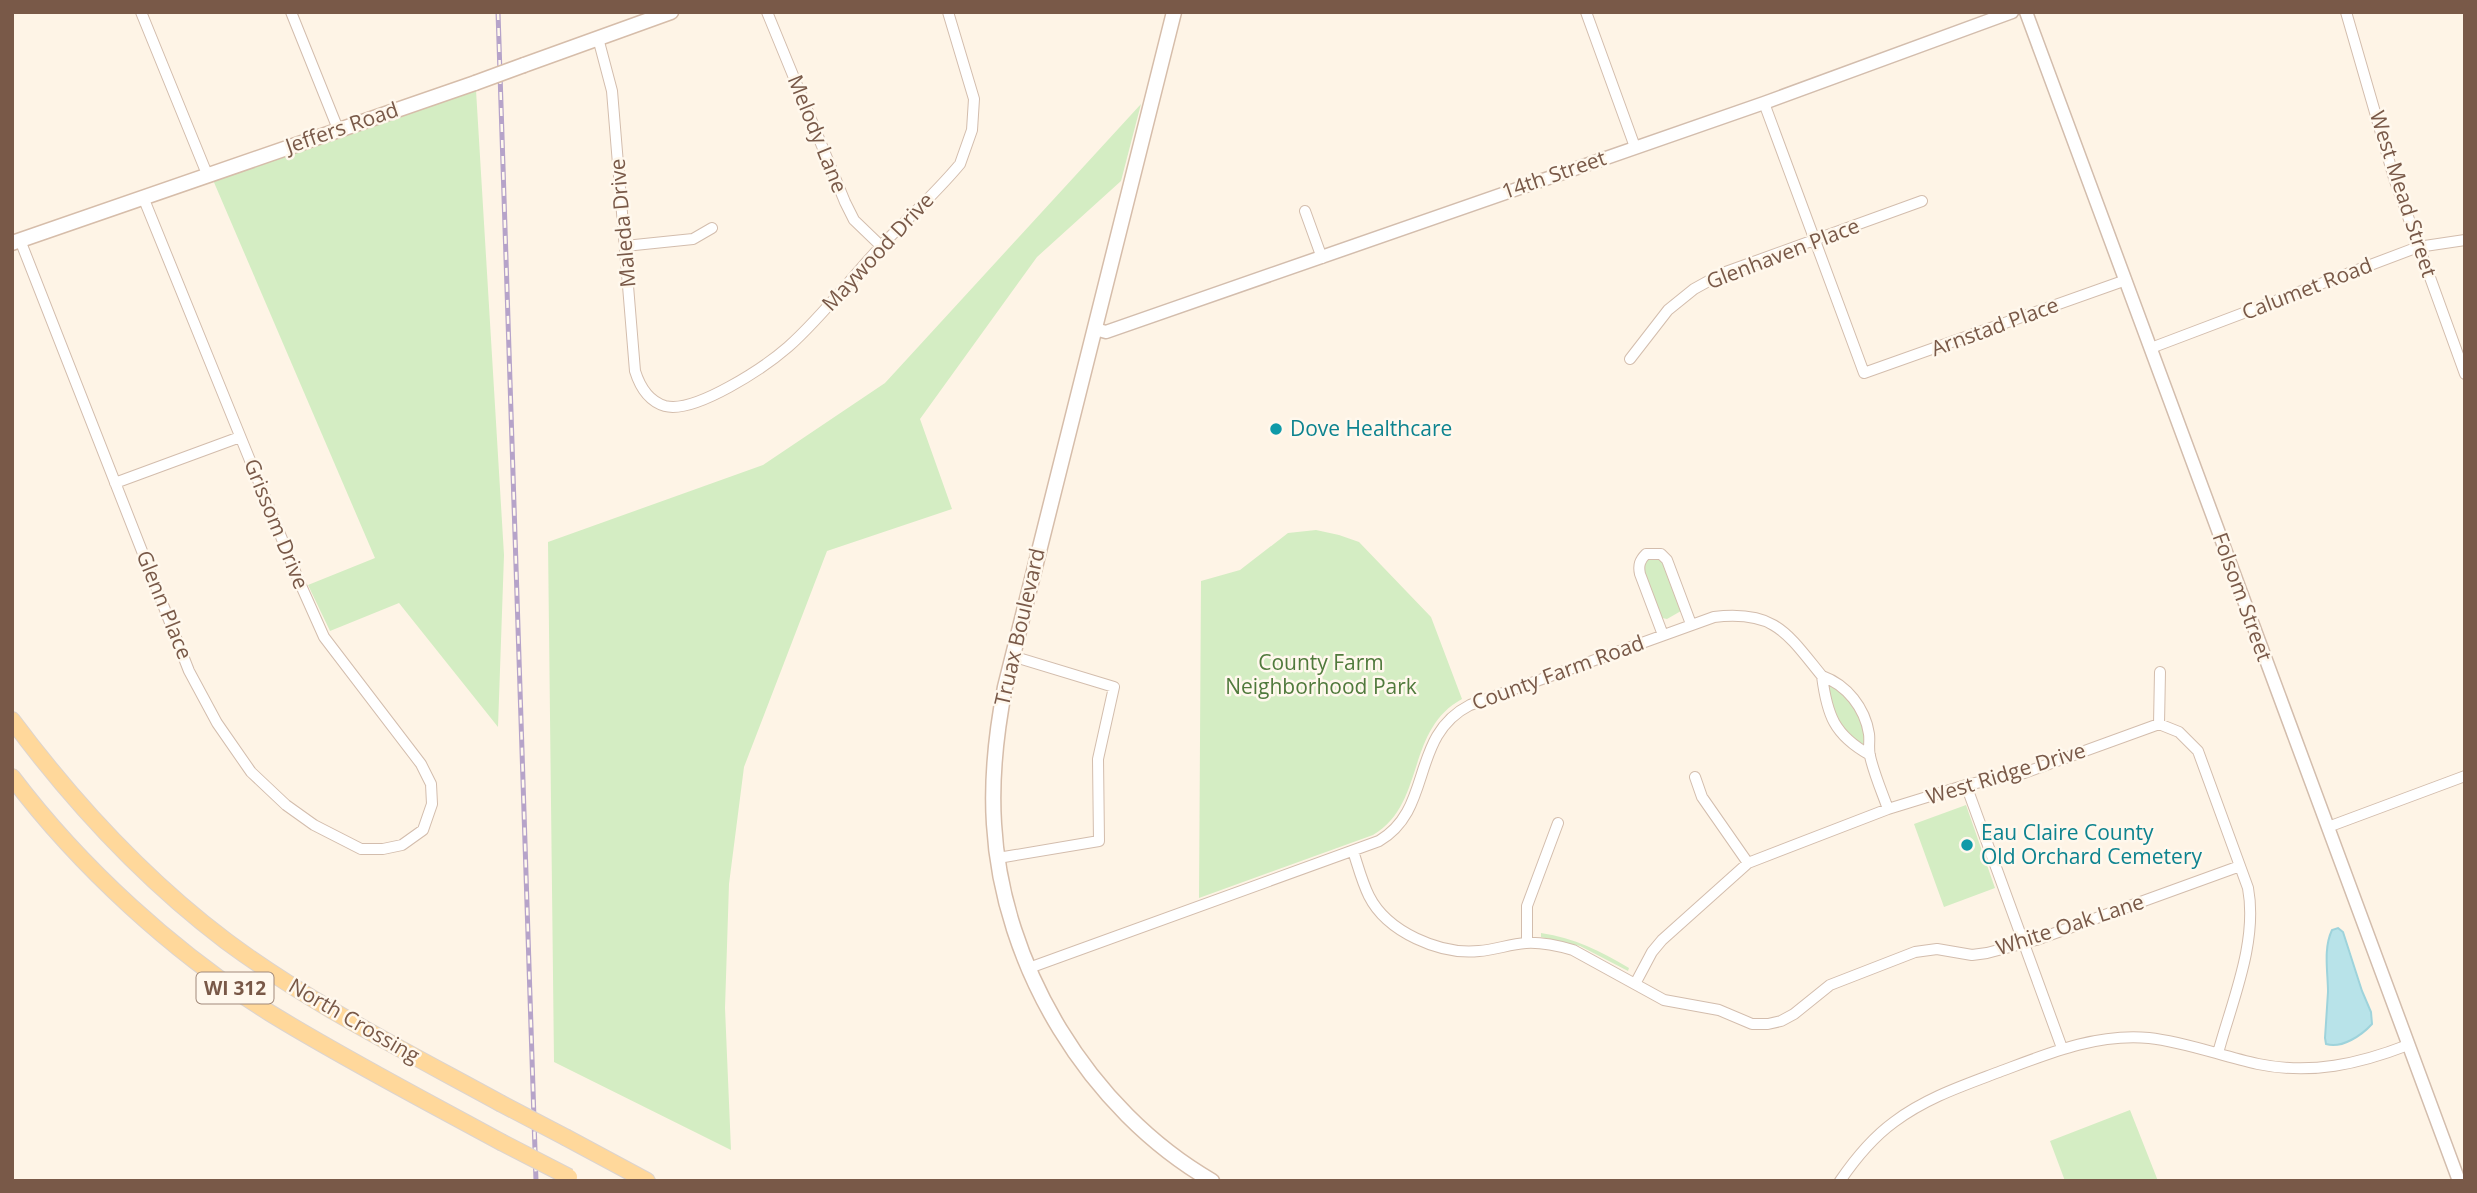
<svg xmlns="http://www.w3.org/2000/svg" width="2477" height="1193" viewBox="0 0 2477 1193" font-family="'Open Sans',sans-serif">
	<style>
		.green { fill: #d4edc3 }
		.water { fill: #b8e3e9; stroke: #9ed3db; stroke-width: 2 }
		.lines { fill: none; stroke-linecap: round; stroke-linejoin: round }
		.minor-casing { stroke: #d3bdad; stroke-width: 12 }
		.tertiary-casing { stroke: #d3bdad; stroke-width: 15 }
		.secondary-casing { stroke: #d6bdaa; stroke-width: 17 }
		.primary-casing { stroke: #dcd4cf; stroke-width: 18 }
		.minor { stroke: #fff; stroke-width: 10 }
		.tertiary { stroke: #fff; stroke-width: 12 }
		.secondary { stroke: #fff; stroke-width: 14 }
		.primary { stroke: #ffd89b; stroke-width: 16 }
		.rail-casing { stroke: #b6a3c9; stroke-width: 5 }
		.rail { stroke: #fff8ed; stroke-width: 2.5; stroke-dasharray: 8; stroke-linecap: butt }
		.secondary-bridge-casing { stroke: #d6bdaa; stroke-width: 17; stroke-linecap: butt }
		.primary-bridge-casing { stroke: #dcd4cf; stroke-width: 18; stroke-linecap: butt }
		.secondary-bridge { stroke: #fff; stroke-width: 14 }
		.primary-bridge { stroke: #ffd89b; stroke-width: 16 }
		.culture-dot { fill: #0f9aa8; stroke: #fff8ed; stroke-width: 2.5 }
		.labels { text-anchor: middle; stroke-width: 5; stroke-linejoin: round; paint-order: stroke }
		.shield { fill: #fff8ed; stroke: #a1897a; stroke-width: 2 }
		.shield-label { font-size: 19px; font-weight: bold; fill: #795948 }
		.street-label { font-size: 21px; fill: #795948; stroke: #fff8ed }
		.culture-label { font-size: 21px; fill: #0d838f; stroke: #fff8ed; text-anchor: start }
		.park-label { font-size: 21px; fill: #507a3c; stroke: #fff8ed }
	</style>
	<rect width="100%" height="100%" fill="#fef4e6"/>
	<!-- green -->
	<path class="green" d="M476,90l28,465 -6,172 -99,-124 -69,28 -22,-46 67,-27 -162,-378z
		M1141,104l-20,77 -84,76 -117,162 32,90 -125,42 -83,216 -15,117 -4,124 6,142 -177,-88 -6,-520 215,-77 122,-82z
		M1316,530l23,5 20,7 72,75 31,82c-57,31 -36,105 -89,136l-174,63 2,-317 39,-11 48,-37z
		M1651,558h7l5,4 18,49 -14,8 -5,-1 -18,-48v-7z
		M1831,685c20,16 37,34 33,61 -26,-19 -30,-27 -36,-59z
		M1966,805l29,83 -51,19 -30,-83z
		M1541,933c34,5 59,18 88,35l-1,3 -48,-25 -39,-9z
		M2130,1110l28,71h-93l-15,-40z"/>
	<!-- water -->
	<path class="water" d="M2338,928l5,4 19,59 9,21 1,12c-10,11 -30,25 -46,20l-1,-6c1,-15 2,-31 3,-46 0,-20 -5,-43 4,-62z"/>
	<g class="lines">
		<defs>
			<path id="minor" d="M141,12l66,162
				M291,12l47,117
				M767,12l78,190 9,18 27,26
				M1586,12l49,135
				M2346,12l48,166 71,196
				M598,38l14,53 23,280c5,16 13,30 30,35 30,8 100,-39 123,-59 34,-30 62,-68 94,-102 26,-27 54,-52 78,-81l12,-34 2,-31 -26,-87
				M1764,103l100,270 262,-93
				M1305,211l17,47
				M20,240l169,431 28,52 34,49 35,33 28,20 47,24h22l19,-4 21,-15 9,-26 -1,-20 -10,-20 -97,-127 -25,-56 -156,-384
				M625,246l68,-7 19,-11
				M2151,348l267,-101 47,-7
				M1630,359l38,-49 26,-21 29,-16 199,-72
				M115,483l125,-46
				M1663,635l-23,-61c-2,-9 0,-14 6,-20h15l6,6 24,64
				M1822,676c5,39 12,59 48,79
				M2159,724l1,-52
				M1695,777l7,20 46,66
				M1966,785l96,263
				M2328,827l137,-51
				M1353,851c5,15 9,31 16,45 18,36 71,59 110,55 16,-1 31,-7 47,-8 16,-1 33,3 47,7l91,50 55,10 33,14h16l13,-3 13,-7 36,-29 85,-33 22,-3 35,6 15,-2 49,-13 204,-74
				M998,858l101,-17 -1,-82 16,-72 -102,-31
				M1527,942v-36l31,-83
				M1029,968l350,-127c55,-32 30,-105 91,-136l244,-88c61,-7 73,16 108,59 25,9 43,32 47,58 1,7 -1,15 1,22 4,18 12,36 18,53
				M1635,984l17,-32 10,-12 86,-77 140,-54 78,-24 58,-12 135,-49 20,8 19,19 50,137c10,54 -16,113 -30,165
				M1840,1181c15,-22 32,-43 54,-59 32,-24 68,-36 105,-50 48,-18 97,-39 150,-34 37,4 72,18 109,26 53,11 101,0 150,-19"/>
			<path id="tertiary" d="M2026,12l433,1169
				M1095,329l11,3 658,-229 248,-91"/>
			<path id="secondary" d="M1174,12l-169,675c-9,46 -14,90 -11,137 8,142 95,286 218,357
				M524,65l147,-53
				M12,243l463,-160"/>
			<path id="primary" d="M12,720c61,82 132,159 214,221 85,63 181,111 274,162
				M12,777c68,90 162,176 258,236 75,46 154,87 231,129
				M567,1138l80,43"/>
		</defs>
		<!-- minor casing -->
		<use href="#minor" class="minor-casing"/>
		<!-- tertiary casing -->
		<use href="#tertiary" class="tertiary-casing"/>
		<!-- secondary casing -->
		<use href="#secondary" class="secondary-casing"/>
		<!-- primary casing -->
		<use href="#primary" class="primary-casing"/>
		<!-- minor -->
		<use href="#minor" class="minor"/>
		<!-- tertiary -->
		<use href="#tertiary" class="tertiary"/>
		<!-- secondary -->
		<use href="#secondary" class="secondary"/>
		<!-- primary -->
		<use href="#primary" class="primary"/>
		<defs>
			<path id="rail" d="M498,12l38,1169"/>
		</defs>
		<!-- rail casing -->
		<use href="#rail" class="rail-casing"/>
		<!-- rail -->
		<use href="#rail" class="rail"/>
		<defs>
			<path id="secondary-bridge" d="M475,83l49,-18"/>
			<path id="primary-bridge" d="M500,1103l67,35
				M501,1142l68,35"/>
		</defs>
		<!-- secondary-bridge casing -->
		<use href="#secondary-bridge" class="secondary-bridge-casing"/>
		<!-- primary-bridge casing -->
		<use href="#primary-bridge" class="primary-bridge-casing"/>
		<!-- secondary-bridge -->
		<use href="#secondary-bridge" class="secondary-bridge"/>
		<!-- primary-bridge -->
		<use href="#primary-bridge" class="primary-bridge"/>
	</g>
	<!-- markers -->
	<g class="culture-dot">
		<circle cx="1276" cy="429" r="7"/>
		<circle cx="1967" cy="845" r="7"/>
	</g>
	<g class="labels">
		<!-- shield labels -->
		<rect class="shield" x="196.5" y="972.5" width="77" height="31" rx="5"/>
		<g class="shield-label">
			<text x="235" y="995">WI 312</text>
		</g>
		<!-- street labels -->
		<g class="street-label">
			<text transform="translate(342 128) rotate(-19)" y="7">Jeffers Road</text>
			<text transform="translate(817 134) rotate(68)" y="7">Melody Lane</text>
			<text transform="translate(1554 175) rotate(-19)" y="7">14th Street</text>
			<text transform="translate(2403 194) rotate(72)" y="7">West Mead Street</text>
			<text transform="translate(623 223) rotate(-95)" y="7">Maleda Drive</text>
			<text transform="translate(878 252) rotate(-47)" y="7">Maywood Drive</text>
			<text transform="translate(1783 254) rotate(-21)" y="7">Glenhaven Place</text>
			<text transform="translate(2307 289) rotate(-21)" y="7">Calumet Road</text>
			<text transform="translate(1995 327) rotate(-20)" y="7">Arnstad Place</text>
			<text transform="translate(276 524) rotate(68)" y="7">Grissom Drive</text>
			<text transform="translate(2242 597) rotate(70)" y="7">Folsom Street</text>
			<text transform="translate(164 605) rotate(68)" y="7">Glenn Place</text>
			<text transform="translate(1020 627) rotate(-77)" y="7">Truax Boulevard</text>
			<text transform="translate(1558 673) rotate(-20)" y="7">County Farm Road</text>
			<text transform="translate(2006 774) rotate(-17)" y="7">West Ridge Drive</text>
			<text transform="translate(2070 925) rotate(-18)" y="7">White Oak Lane</text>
			<text transform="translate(354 1021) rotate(30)" y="7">North Crossing</text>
		</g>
		<!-- culture labels -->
		<g class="culture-label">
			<text x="1290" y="436">Dove Healthcare</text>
			<text x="1981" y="840">Eau Claire County<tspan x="1981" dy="24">Old Orchard Cemetery</tspan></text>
		</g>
		<!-- park labels -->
		<g class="park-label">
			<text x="1321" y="670">County Farm<tspan x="1321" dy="24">Neighborhood Park</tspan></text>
		</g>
	</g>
	<!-- border -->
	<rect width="2477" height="1193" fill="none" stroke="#795948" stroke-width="28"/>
</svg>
